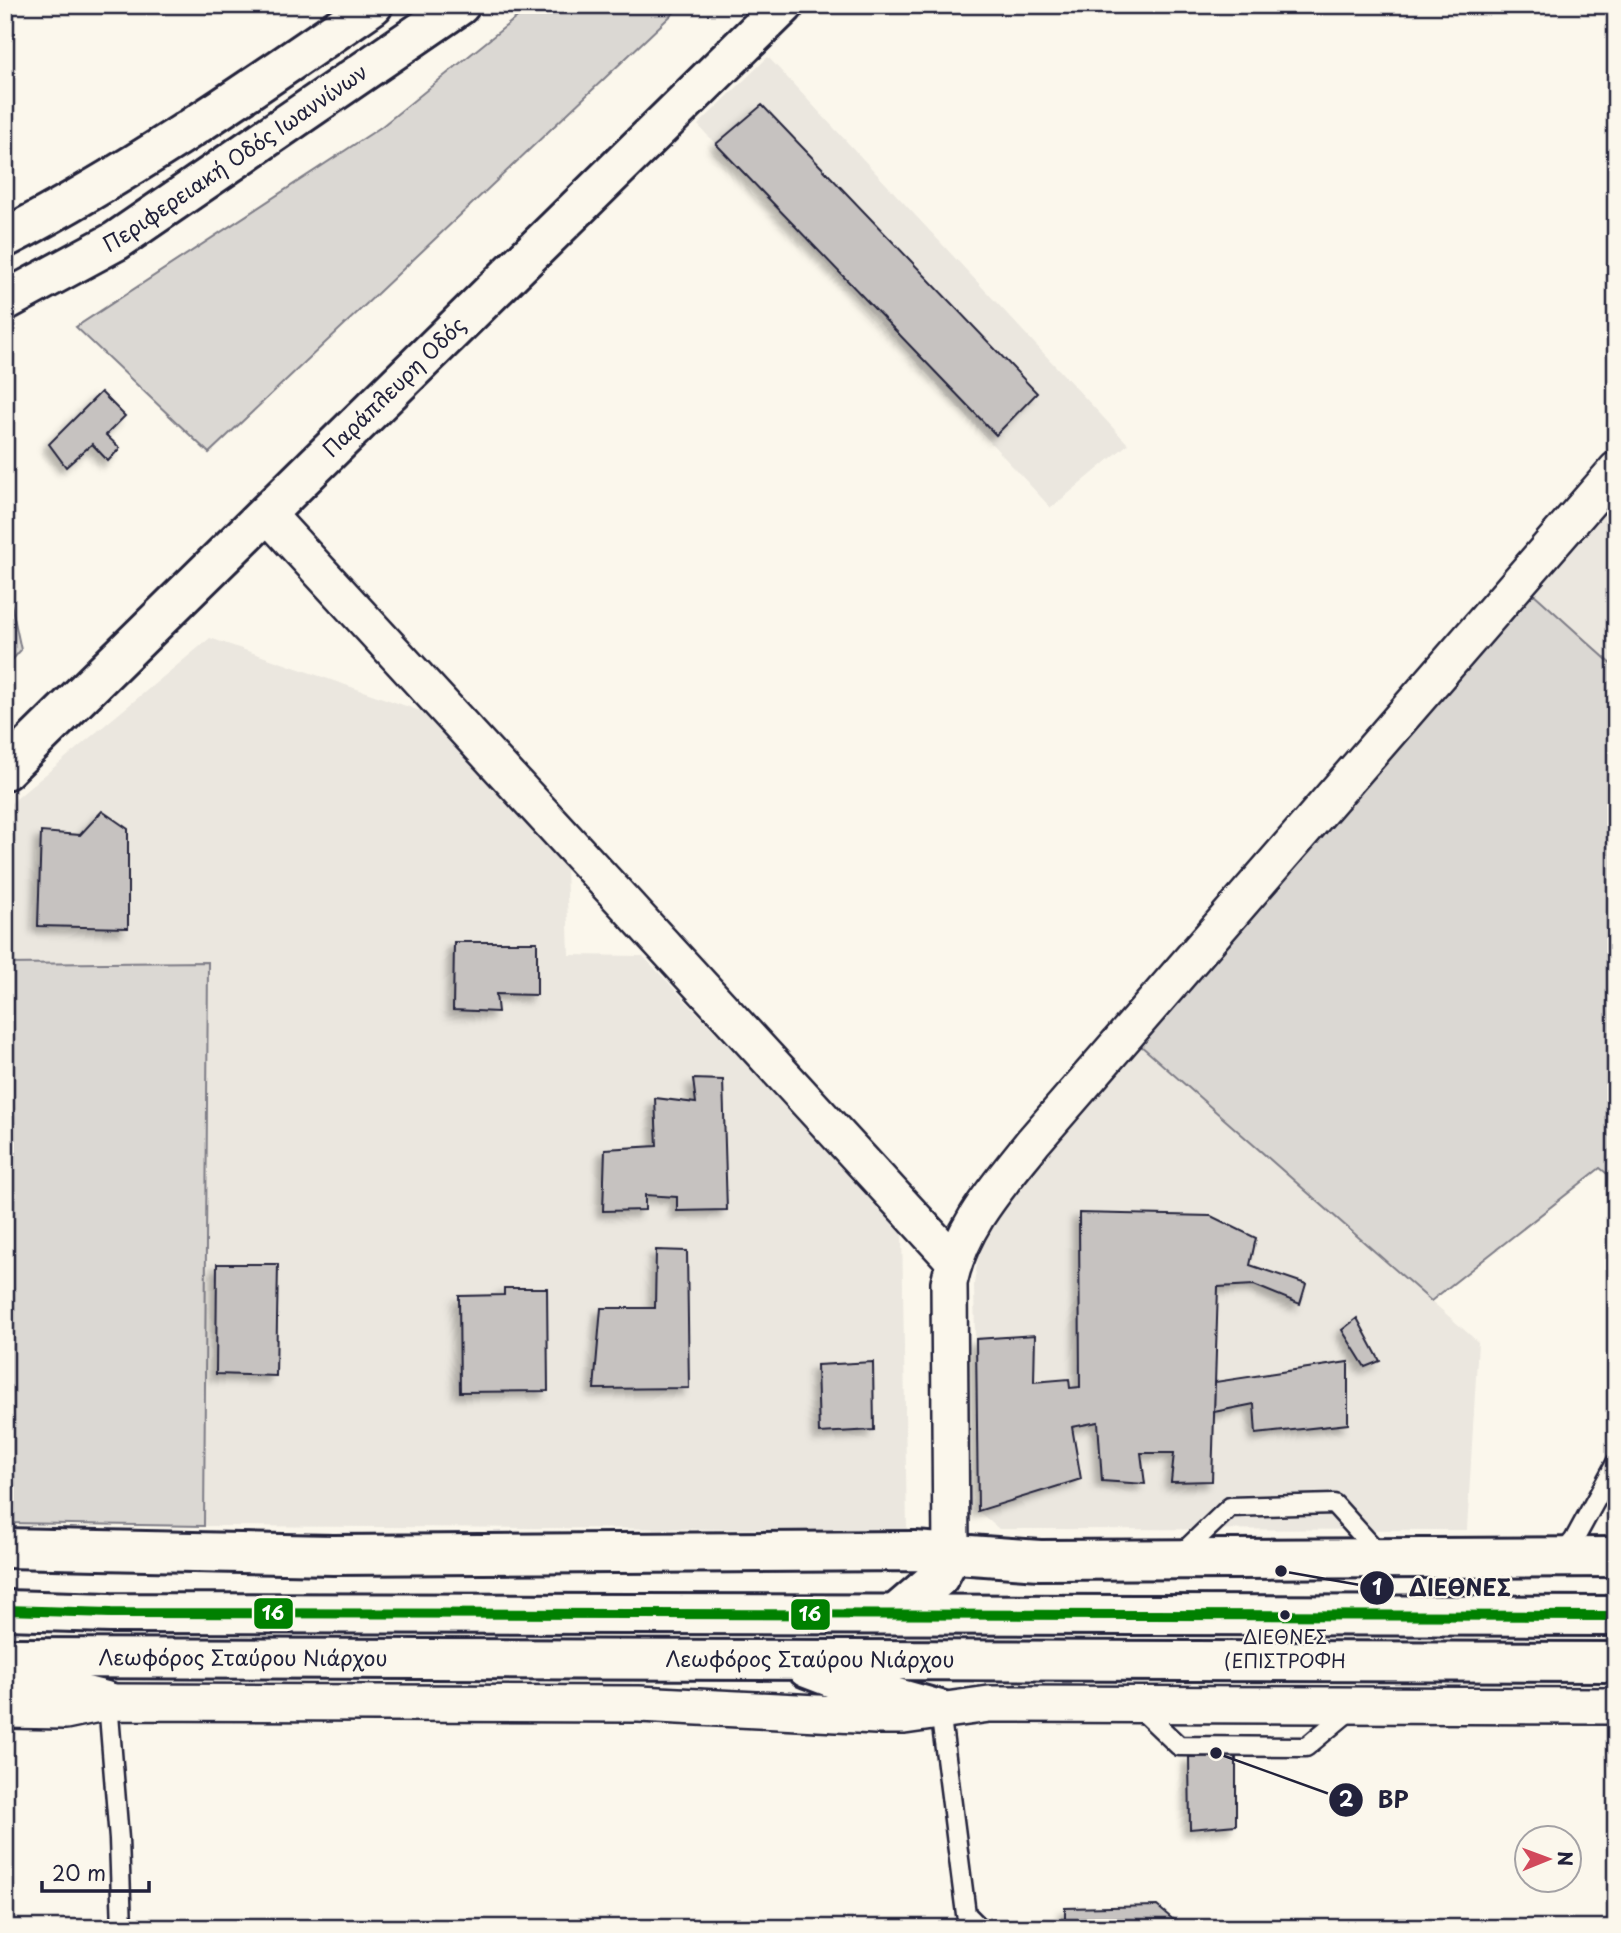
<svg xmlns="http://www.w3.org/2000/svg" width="1621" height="1933" viewBox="0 0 1621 1933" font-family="'Playpen Sans',sans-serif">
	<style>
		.built { fill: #ebe7df }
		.green { fill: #dbd8d3; stroke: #7e7d87; stroke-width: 2 }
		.building { fill: #c6c2c0; stroke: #22223b; stroke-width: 2; filter: url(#shadow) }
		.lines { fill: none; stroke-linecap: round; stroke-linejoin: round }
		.service-casing { stroke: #22223b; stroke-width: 23 }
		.minor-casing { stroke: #22223b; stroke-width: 40 }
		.tertiary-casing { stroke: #22223b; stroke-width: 44 }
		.secondary-casing { stroke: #22223b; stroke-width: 44 }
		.trunk-casing { stroke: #22223b; stroke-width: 44 }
		.service { stroke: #fbf7ec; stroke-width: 18 }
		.minor { stroke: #fbf7ec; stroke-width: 35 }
		.tertiary { stroke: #fbf7ec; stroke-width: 38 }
		.secondary { stroke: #fbf7ec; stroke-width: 38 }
		.trunk { stroke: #fbf7ec; stroke-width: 38 }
		.bus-1-casing { stroke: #fbf7ec; stroke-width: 16 }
		.bus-1 { stroke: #008000; stroke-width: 10 }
		.bus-dot { fill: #22223b; stroke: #fbf7ec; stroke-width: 2.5 }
		.labels { text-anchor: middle; stroke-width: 5; stroke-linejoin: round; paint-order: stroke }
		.bus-label { font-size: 19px; fill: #22223b; stroke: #fbf7ec }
		.street-label { font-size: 21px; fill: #22223b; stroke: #fbf7ec }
		.leader { fill: none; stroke: #22223b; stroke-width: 2.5 }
		.callout-dot { fill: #22223b; stroke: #fbf7ec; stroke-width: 2.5 }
		.mark-label { font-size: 21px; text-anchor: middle; font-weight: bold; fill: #fff }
		.callout-label { font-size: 23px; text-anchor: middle; font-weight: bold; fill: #22223b; stroke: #fbf7ec; stroke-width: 5; stroke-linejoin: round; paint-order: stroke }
		.line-badge { stroke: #fbf7ec; stroke-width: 2.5 }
		.badge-label { font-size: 19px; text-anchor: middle; font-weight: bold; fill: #fff }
	</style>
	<defs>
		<filter id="shadow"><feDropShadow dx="-6" dy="6" stdDeviation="3.5" flood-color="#0004"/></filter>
	</defs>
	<rect width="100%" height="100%" fill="#fbf7ec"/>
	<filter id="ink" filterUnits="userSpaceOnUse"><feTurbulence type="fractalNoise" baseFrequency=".0143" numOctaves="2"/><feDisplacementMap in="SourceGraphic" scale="14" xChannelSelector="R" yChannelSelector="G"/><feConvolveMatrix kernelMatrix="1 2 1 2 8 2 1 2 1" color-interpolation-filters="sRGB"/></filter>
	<g filter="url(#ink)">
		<!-- built -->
		<path class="built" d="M768,57l360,387 -77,64 -353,-383z
			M1616,498v170l-83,-75z
			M210,638l222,77 134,150 3,90 74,1 259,272 5,302 -703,-4 4,-564 -203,2v-156z
			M1140,1045l338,297 -11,188 -468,-1 -21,-18 -4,-227 5,-32 14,-32 15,-23z"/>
		<!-- green -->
		<path class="green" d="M532,5h150l-473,448 -133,-126 305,-200z
			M5,575l16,75 -16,18z
			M1533,593l83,75v513l-16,-13 -169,133 -291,-256z
			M208,962l-4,564 -199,-3v-559z"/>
		<!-- building -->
		<path class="building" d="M762,105l275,288 -41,42 -280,-291z
			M101,392l24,24 -19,19 14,13 -12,13 -16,-17 -26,23 -17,-23z
			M102,811l26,18v99l-90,-2 3,-94 39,3z
			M454,942h83v53l-41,-1 2,18 -45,-2z
			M693,1079l30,1 4,130 -50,1v-14l-32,-2v15l-42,1 2,-62 52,-3 -2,-48 41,5z
			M1079,1213l132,3 45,22 -6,27 56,19 -6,20 -46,-19 -36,2 -6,194 -41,1 3,-29h-33l4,31 -43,-3 -4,-59 -26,5 9,52 -103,32 -2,-172 59,-4 -1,47 35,-3 1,9 10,-1z
			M656,1250l31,1 2,137 -95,1 7,-81h54z
			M217,1264h61l-2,112 -60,-2z
			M504,1288h43l1,103 -88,1 -1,-96 45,-1z
			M1357,1318l23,43 -15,6 -23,-37z
			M873,1362l1,68 -55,3 -2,-68z
			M1348,1362v62l-92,10 -2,-30 -40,8 1,-30z
			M1236,1756v69l-46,4 -1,-72z
			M1157,1906l25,21 27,1h-144v-20z"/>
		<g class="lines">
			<defs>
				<path id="service" d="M1179,1556l51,-49 104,-3 47,52
					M1561,1556l13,-16 42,-77
					M108,1702l11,137 3,89
					M1138,1707l41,39 127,1 47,-39
					M940,1710l26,204 14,14"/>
				<path id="minor" d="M266,513l688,748
					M951,1555l-2,-272c12,-57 49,-97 84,-141l583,-672
					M5,1710l60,1 43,-9 531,2 237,12h28l85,-12 627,2"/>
				<g id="tertiary">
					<path id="s1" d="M5,770l779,-765"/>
					<path d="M5,1548l328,7 581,-4 126,9 576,-3"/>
				</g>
				<g id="secondary">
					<path d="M5,1610l106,3 1505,3"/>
					<path d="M897,1613l42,-36 12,-22"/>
					<path id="s2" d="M5,1658l1611,4"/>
					<path d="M807,1668l47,18 86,24"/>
					<path d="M5,1681c34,11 69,9 103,21"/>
				</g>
				<g id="trunk">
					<path d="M5,238c129,-67 249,-151 368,-233"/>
					<path id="s3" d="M5,301l111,-60 344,-236"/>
				</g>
			</defs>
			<!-- service casing -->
			<use href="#service" class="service-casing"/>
			<!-- minor casing -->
			<use href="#minor" class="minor-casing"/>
			<!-- tertiary casing -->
			<use href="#tertiary" class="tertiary-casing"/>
			<!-- secondary casing -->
			<use href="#secondary" class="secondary-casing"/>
			<!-- trunk casing -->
			<use href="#trunk" class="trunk-casing"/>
			<!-- service -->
			<use href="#service" class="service"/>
			<!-- minor -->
			<use href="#minor" class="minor"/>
			<!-- tertiary -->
			<use href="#tertiary" class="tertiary"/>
			<!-- secondary -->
			<use href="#secondary" class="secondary"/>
			<!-- trunk -->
			<use href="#trunk" class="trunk"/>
			<defs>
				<path id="bus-1" d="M5,1610l106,3 1505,3"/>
			</defs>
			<!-- bus-1 casing -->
			<use href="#bus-1" class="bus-1-casing"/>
			<!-- bus-1 -->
			<use href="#bus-1" class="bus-1"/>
		</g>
	</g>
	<!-- markers -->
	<circle class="bus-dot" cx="1285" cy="1615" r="6"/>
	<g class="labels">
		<!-- bus labels -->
		<g class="bus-label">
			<text x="1285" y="1644">ΔΙΕΘΝΕΣ<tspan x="1285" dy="24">(ΕΠΙΣΤΡΟΦΗ</tspan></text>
		</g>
		<!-- street labels -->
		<g class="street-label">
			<text dy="7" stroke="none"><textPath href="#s3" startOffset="271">Περιφερειακή Οδός Ιωαννίνων</textPath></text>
			<text dy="7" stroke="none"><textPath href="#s1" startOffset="546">Παράπλευρη Οδός</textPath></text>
			<text dy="7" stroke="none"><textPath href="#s2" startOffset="238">Λεωφόρος Σταύρου Νιάρχου</textPath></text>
			<text dy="7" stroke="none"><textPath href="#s2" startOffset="805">Λεωφόρος Σταύρου Νιάρχου</textPath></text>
		</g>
	</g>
	<!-- callouts -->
	<path class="leader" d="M1281 1571L1377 1588M1216 1753L1346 1800"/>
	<g class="callout-dot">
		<circle cx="1281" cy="1571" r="7"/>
		<circle cx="1216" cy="1753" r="7"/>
		<circle cx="1377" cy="1588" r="18"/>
		<circle cx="1346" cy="1800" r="18"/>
	</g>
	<g class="mark-label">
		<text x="1377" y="1595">1</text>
		<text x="1346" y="1807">2</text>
	</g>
	<g class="callout-label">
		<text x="1460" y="1596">ΔΙΕΘΝΕΣ</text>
		<text x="1393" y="1808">BP</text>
	</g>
	<g class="line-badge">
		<rect x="253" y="1597" width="41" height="33" rx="7" fill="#008000"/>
		<rect x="790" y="1598" width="41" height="33" rx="7" fill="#008000"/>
	</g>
	<g class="badge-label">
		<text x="273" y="1620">16</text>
		<text x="810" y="1621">16</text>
	</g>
	<!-- margin -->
	<rect width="1621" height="1933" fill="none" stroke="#fbf7ec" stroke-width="28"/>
	<rect x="14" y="14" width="1593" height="1905" fill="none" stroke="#22223b" stroke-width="2.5" filter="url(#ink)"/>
	<!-- north arrow -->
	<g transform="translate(1548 1859) rotate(89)"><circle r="33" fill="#fbf7ec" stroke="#a4a2a5" stroke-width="2"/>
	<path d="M0-5L12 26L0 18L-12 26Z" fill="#d1495b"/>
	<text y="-10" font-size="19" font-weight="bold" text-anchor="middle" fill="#22223b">N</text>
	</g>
	<!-- scale -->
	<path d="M42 1881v10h107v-10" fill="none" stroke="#22223b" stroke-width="3.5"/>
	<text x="52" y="1881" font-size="21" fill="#22223b" stroke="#fbf7ec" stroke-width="5" paint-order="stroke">20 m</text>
</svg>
